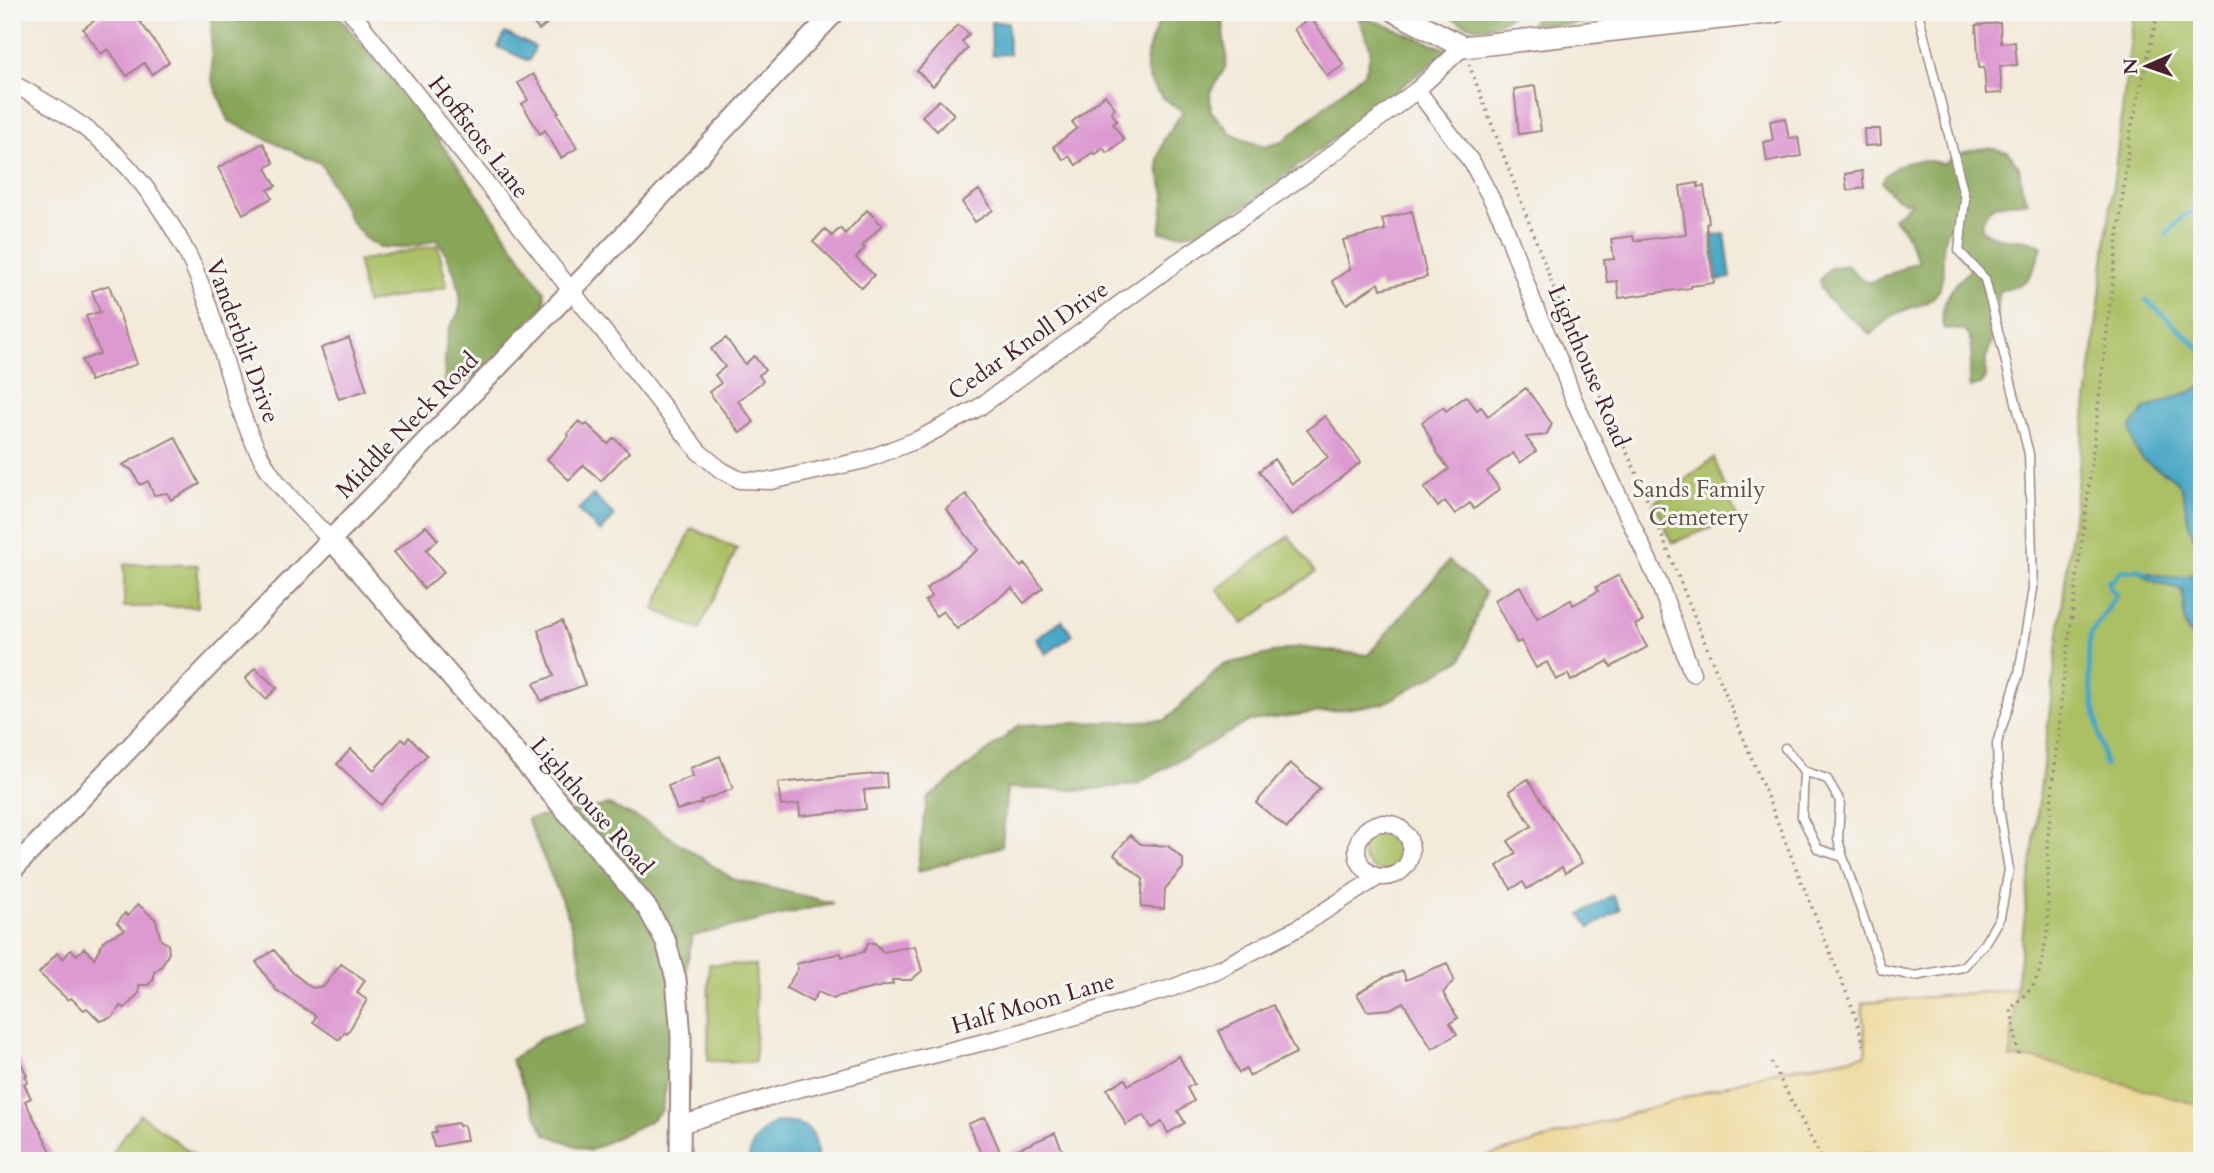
<svg xmlns="http://www.w3.org/2000/svg" width="2214" height="1173" viewBox="0 0 2214 1173" font-family="Cardo,serif">
	<style>
		.green { fill: #abbf63; stroke: #7a6f47; stroke-width: 2 }
		.forest { fill: #88a659; stroke: #696242; stroke-width: 2 }
		.sand { fill: #eeda9e; stroke: #9c7c64; stroke-width: 2 }
		.water { fill: #46a7c5; stroke: #486378; stroke-width: 2 }
		.lines { fill: none; stroke-linecap: round; stroke-linejoin: round }
		.stream { stroke: #46a7c5; stroke-width: 5 }
		.building { fill: #dd9ad1 }
		.service-casing { stroke: #9e8482; stroke-width: 11 }
		.minor-casing { stroke: #9e8482; stroke-width: 19 }
		.tertiary-casing { stroke: #9e8482; stroke-width: 23 }
		.secondary-casing { stroke: #9e8482; stroke-width: 24 }
		.path { stroke: #9e8482; stroke-width: 3.5; stroke-dasharray: 2 5; stroke-linecap: butt }
		.service { stroke: #fff; stroke-width: 8 }
		.minor { stroke: #fff; stroke-width: 16 }
		.tertiary { stroke: #fff; stroke-width: 19 }
		.secondary { stroke: #fff; stroke-width: 21 }
		.labels { text-anchor: middle; stroke-width: 6; stroke-linejoin: round; paint-order: stroke }
		.street-label { font-size: 24px; fill: #4a1f2b; stroke: #f6f6f2 }
		.park-label { font-size: 24px; fill: #674f3c; stroke: #f6f6f2 }
	</style>
	<rect width="100%" height="100%" fill="#f6f6f2"/>
	<filter id="ink" filterUnits="userSpaceOnUse"><feTurbulence type="fractalNoise" baseFrequency=".0143" numOctaves="2"/><feDisplacementMap in="SourceGraphic" scale="14" xChannelSelector="R" yChannelSelector="G"/><feConvolveMatrix kernelMatrix="1 2 1 2 8 2 1 2 1" color-interpolation-filters="sRGB"/></filter>
	<filter id="wash" filterUnits="userSpaceOnUse"><feTurbulence type="fractalNoise" baseFrequency=".00686" numOctaves="4" result="noise"/><feDisplacementMap in="SourceGraphic" scale="28" xChannelSelector="R" yChannelSelector="G"/><feGaussianBlur stdDeviation="1.57" result="paint"/><feColorMatrix in="noise" values="0 0 0 0 0 0 0 0 0 0 0 0 0 0 0 0 0 1.4 0 .05"/><feComposite in="paint" operator="in"/></filter>
	<g filter="url(#wash)">
		<rect width="100%" height="100%" fill="#f3ead9"/>
		<!-- green -->
		<path class="green" d="M2134,12h68v1098l-192,-52 6,-69z
			M438,245l9,42 -81,16 -8,-42z
			M1714,458l23,60 -65,25 -17,-41z
			M692,528l45,21 -38,81 -45,-21z
			M1289,536l26,36 -72,52 -26,-35z
			M124,564l74,1v42h-74z
			M1362 850a21 21 0 1 1 42 0a21 21 0 1 1-42 0Z
			M709,964l47,1 -1,97 -47,-1z
			M140,1114l62,47h-76l-13,-10z"/>
		<!-- forest -->
		<path class="forest" d="M211,12h124l74,88 66,90 69,101 1,14 -59,62 -20,15 -21,3c-1,-18 0,-37 4,-55 2,-7 8,-12 10,-19 6,-19 -11,-57 -22,-72l-17,6 -21,3 -19,-1 -13,-7 -16,-18 -29,-57 -93,-44 -17,-41z
			M1165,12h58l1,29 3,15 -2,12 -15,25 1,18 20,22 19,9 17,4 15,-4 83,-70c11,-28 2,-29 -7,-55l22,6 69,27 -199,153 -52,29 -18,2 -20,-2 5,-38 -6,-20 -1,-15 6,-20 19,-28c-49,-26 -42,-56 -18,-99z
			M1442,12h72c-25,24 -46,17 -72,0z
			M1540,12h124l4,2 -103,11 -34,-2z
			M1989,148l19,4 11,15 3,22 6,13c-24,1 -42,-2 -47,26 21,20 39,3 61,19 -9,25 -12,41 -42,43l-6,46 -8,22v19l-5,8 -11,3c-6,-20 12,-41 -7,-58l-20,-2c-4,-25 9,-43 28,-59l-11,-13 -10,-29c-14,18 -1,44 -12,64 -9,16 -26,14 -42,23 -9,5 -17,13 -25,21l-45,-38 -5,-9 -1,-8 10,-12 16,-3c7,4 15,16 21,17 8,2 39,-18 52,-20l-16,-34 -10,-10 19,-16c-16,-1 -21,-7 -30,-20 11,-23 40,-24 62,-18 15,-11 27,-15 45,-16z
			M1449,561l36,31 -23,67 -79,45 -133,17 -113,63 -52,6 -78,-2 -5,58 -85,26 10,-73 93,-74 146,-5 56,-55 76,-18 70,8z
			M609,805l43,20 81,54 100,24 -141,33 -30,174 -12,11 -61,30 -44,-17 -34,-74 29,-21 47,-16 -6,-62 -13,-46 -41,-96z"/>
		<!-- sand -->
		<path class="sand" d="M2016,989l-6,69 29,2 163,46v55h-110l-246,-7 -24,7h-351l304,-90 91,-16 -4,-52z"/>
		<!-- water -->
		<path class="water" d="M991,22h17l1,32 -17,1z
			M505,33l30,14 -6,14 -31,-14z
			M1725,234l6,44 -14,2 -6,-44z
			M2202,387v171c-4,-11 -9,-20 -12,-31 -4,-12 -4,-26 -8,-37 -10,-26 -50,-15 -51,-64l14,-17z
			M593,495l22,21 -15,16 -22,-22z
			M2139,570c22,7 42,12 63,0v15l-3,1 -6,44 9,8v17l-3,-12 -10,-9 -4,-9 -3,-35c-14,-5 -36,-7 -43,-20z
			M1062,620l11,15 -27,19 -10,-15z
			M1612,895l8,14 -30,19 -9,-14z
			M776,1122c32,0 42,6 41,39h-68c0,-19 12,-30 27,-39z
			M1846,1154l244,6 2,1h-270z"/>
		<g class="lines">
			<!-- stream -->
			<path class="stream" d="M2202,184v5
				M2166,235l17,-19 12,-4 2,-7 5,-2
				M2146,300l56,50
				M2105,765c-5,-32 -23,-102 -14,-130 4,-11 19,-26 25,-41l-6,-5 -2,-7 7,-3 6,-8 18,-1 6,3"/>
		</g>
		<g id="blocks">
			<!-- building -->
			<path class="building" d="M106,12h27l36,50 -17,12 -8,-11 -17,13 -19,-27 -7,5 -18,-25z
				M524,12h37l-22,18z
				M1311,18l33,47 -17,11 -33,-47z
				M2000,23l1,20 14,-1 2,23 -17,1 2,27 -16,1 -2,-27 -5,1 -3,-43z
				M958,25l11,9 -7,8 6,6 -35,38 -16,-15z
				M533,74l26,38 -2,1 20,35 -16,10 -16,-28 -5,4 -18,-30 6,-4 -10,-17z
				M1535,86l6,45 -22,3 -5,-45z
				M1105,95l10,13 -4,4 6,8 -4,4 11,16 -17,13 -4,-5 -8,7 -2,-3 -17,13 -7,-9 -5,4 -11,-13 24,-19 -5,-6z
				M939,100l15,14 -17,17 -15,-15z
				M1785,118l4,20 9,-1 3,19 -34,6 -3,-20 9,-2 -3,-19z
				M1864,129h16l1,16 -16,1z
				M263,143l11,20 -8,5 10,18 -8,4 4,8 -29,16 -25,-46z
				M1862,171l2,17 -17,2 -2,-16z
				M1698,183v4l6,-1 5,37 -3,1 8,59 -23,3v2l-72,10 -2,-17 -10,1 -3,-22 10,-1 -3,-20 22,-3 1,5 52,-7 -6,-48z
				M979,190l14,20 -18,12 -13,-20z
				M867,210l15,15 -20,21 3,2 -9,10 18,17 -12,13 -49,-46 12,-13 7,7 8,-8 5,6z
				M1412,211l15,66 -46,12 -2,-6 -32,21 -15,-23 18,-12 -7,-29 42,-10 -3,-11z
				M109,285l28,79 -47,17 -8,-21 18,-6 -14,-38 14,-4 -8,-21z
				M349,338l18,52 -28,9 -18,-51z
				M726,338l19,26 9,-8 11,14 -6,5 4,6 -25,20 16,21 -14,11 -31,-41 12,-9 -6,-8 10,-8 -14,-18z
				M1526,388l26,36 -6,11 -20,2 10,14 -16,12 -7,-10 -26,19 13,17 -26,20 -4,-6 -15,11 -10,-13 -7,6 -14,-19 25,-19 -11,-15 -16,-32 21,-15 3,4 20,-15 11,14 4,-3 7,9z
				M1325,416l36,46 -69,53 -33,-44 15,-12 18,25 36,-27 -21,-27z
				M579,421l6,5 2,-2 21,20 6,-6 15,14 -28,29 -17,-16 -15,15 -22,-21 22,-23 -2,-2z
				M175,437l25,47 -29,16 -4,-7 -13,2 -6,-14 -8,4 -8,-15 -10,-5z
				M966,494l55,73 4,-3 18,24 -19,15 -12,-15 -55,41 -14,-18 -7,5 -11,-15 7,-5 -6,-7 52,-39 -32,-41z
				M426,526l12,14 -12,10 18,22 -20,17 -30,-37z
				M1619,575l24,46 -8,4 12,22 -36,20 -3,-6 -37,20 -3,-7 -12,6 -9,-18 -11,6 -15,-27 -4,2 -23,-43 26,-14 17,32 34,-18 2,5 25,-14 -2,-4z
				M562,621l23,64 -44,16 -7,-18 20,-7 -16,-46z
				M255,668l22,20 -11,11 -21,-20z
				M409,737l18,18 -46,50 -44,-41 14,-15 23,21 28,-31 3,3z
				M720,756l13,33 -32,12 1,2 -25,7 -9,-24 25,-10 -3,-8z
				M1290,763l30,25 -33,40 -31,-25z
				M886,773l1,15 -23,2 2,19 -66,7 -1,-12 -18,2 -3,-23z
				M1528,779l54,84 -17,10 -3,-6 -35,22 -4,-7 -12,7 -14,-23 19,-13 -8,-12 24,-15 -23,-35z
				M1130,835l11,9 27,2 15,13v9l-18,21 -1,20 -23,-2 2,-28 -29,-24z
				M138,904l18,16 5,20 7,4 1,9 -8,14 -7,5v7l-6,6h-9v8l-14,15 -5,-2 -7,11 -13,4 -13,-13 -3,2 -13,-12 -3,2 -29,-27 18,-20 6,6 8,-9 6,5 7,-7 10,10 11,-19 20,-9 -8,-7 8,-10 3,3z
				M868,943h7l8,9 32,-6 7,25 -11,9h-19l1,4 -54,12 -5,3 -16,-7 -6,10 -26,-14 12,-19 -2,-5 45,-11 1,4 22,-5z
				M274,950l19,23 19,15 12,-2 17,-22 24,16 -8,13 10,7 -20,34 -2,-2 -6,8 -26,-18 3,-6 -40,-26 -20,-28z
				M1447,963l7,17 -11,13 15,25 -8,5 7,11 -25,15 -29,-47 -13,7 -23,2 -10,-17 25,-16 21,-7 3,9z
				M1273,1005l23,48 -47,23 -3,-7 -7,4 -20,-42z
				M12,1045l15,30 -2,1 3,6 -4,2 7,14 -6,3 31,60h-44z
				M1179,1056l15,28 -7,4 7,13 -16,10 7,12 -17,10 -6,-11 -10,6 -8,-13 -18,10 -19,-36 18,-10 3,6z
				M985,1117l17,39 53,-23 12,28h-109l22,-10 -12,-27z
				M458,1123l1,3 5,-1 3,15 -33,7 -3,-14 5,-1 -1,-5z"/>
		</g>
	</g>
	<g filter="url(#ink)">
		<use href="#blocks" fill-opacity="0" stroke="#9e8482" stroke-width="2"/>
		<g class="lines">
			<defs>
				<path id="service" d="M1785,748l19,23
					M1843,857l-25,-8 -16,-32 2,-46 23,8 13,22 -2,38 5,18 38,112 34,7 48,-9 21,-23 16,-27 9,-47 -10,-62 -2,-65 22,-70 14,-84 -4,-135 -44,-175 -26,-28 6,-52 -47,-187"/>
				<path id="minor" d="M351,12l348,440 22,18 19,10 31,1 94,-21 52,-20 61,-32 199,-146 129,-88 111,-84 46,-43
					M12,83c25,14 50,28 73,45 43,31 79,80 103,127 32,65 39,140 74,204 17,31 45,56 69,81
					M1417,90l56,74 29,55 36,96 22,47 13,36 86,185 33,90
					M1357 850a27 27 0 1 1 54 0a27 27 0 1 1-54 0Z
					M680,1125l114,-35 214,-54 167,-49 46,-19 77,-40 80,-51"/>
				<path id="tertiary" d="M331,540l32,35 223,259 62,75 18,33 10,37 5,57 -1,125
					M12,870l559,-579 264,-279"/>
				<path id="secondary" d="M1396,12l67,35 312,-35"/>
			</defs>
			<!-- service casing -->
			<use href="#service" class="service-casing"/>
			<!-- minor casing -->
			<use href="#minor" class="minor-casing"/>
			<!-- tertiary casing -->
			<use href="#tertiary" class="tertiary-casing"/>
			<!-- secondary casing -->
			<use href="#secondary" class="secondary-casing"/>
			<!-- path -->
			<path class="path" d="M1469,64l103,272 64,136 217,537 11,36
				M2018,1054l-7,-45 22,-23 7,-16 8,-40v-93l15,-154 24,-181 43,-368 28,-122
				M1771,1062l52,99
				M1476,1155l3,6"/>
			<!-- service -->
			<use href="#service" class="service"/>
			<!-- minor -->
			<use href="#minor" class="minor"/>
			<!-- tertiary -->
			<use href="#tertiary" class="tertiary"/>
			<!-- secondary -->
			<use href="#secondary" class="secondary"/>
		</g>
	</g>
	<g class="labels">
		<!-- street labels -->
		<g class="street-label">
			<text transform="translate(479 137) rotate(52)" y="8">Hoffstots Lane</text>
			<text transform="translate(1028 340) rotate(-35)" y="8">Cedar Knoll Drive</text>
			<text transform="translate(243 341) rotate(70)" y="8">Vanderbilt Drive</text>
			<text transform="translate(1589 366) rotate(67)" y="8">Lighthouse Road</text>
			<text transform="translate(407 425) rotate(-46)" y="8">Middle Neck Road</text>
			<text transform="translate(592 806) rotate(49)" y="8">Lighthouse Road</text>
			<text transform="translate(1033 1003) rotate(-16)" y="8">Half Moon Lane</text>
		</g>
		<!-- park labels -->
		<g class="park-label">
			<text x="1699" y="497">Sands Family<tspan x="1699" dy="28">Cemetery</tspan></text>
		</g>
	</g>
	<!-- margin -->
	<rect width="2214" height="1173" fill="none" stroke="#f6f6f2" stroke-width="42"/>
	<!-- north arrow -->
	<g transform="translate(2147 66) rotate(268)" stroke="#f6f6f2" stroke-width="5" paint-order="stroke">
	<path d="M0-5L12 26L0 18L-12 26Z" fill="#4a1f2b"/>
	<text y="-10" font-size="19" font-weight="bold" text-anchor="middle" fill="#4a1f2b">N</text>
	</g>
</svg>
